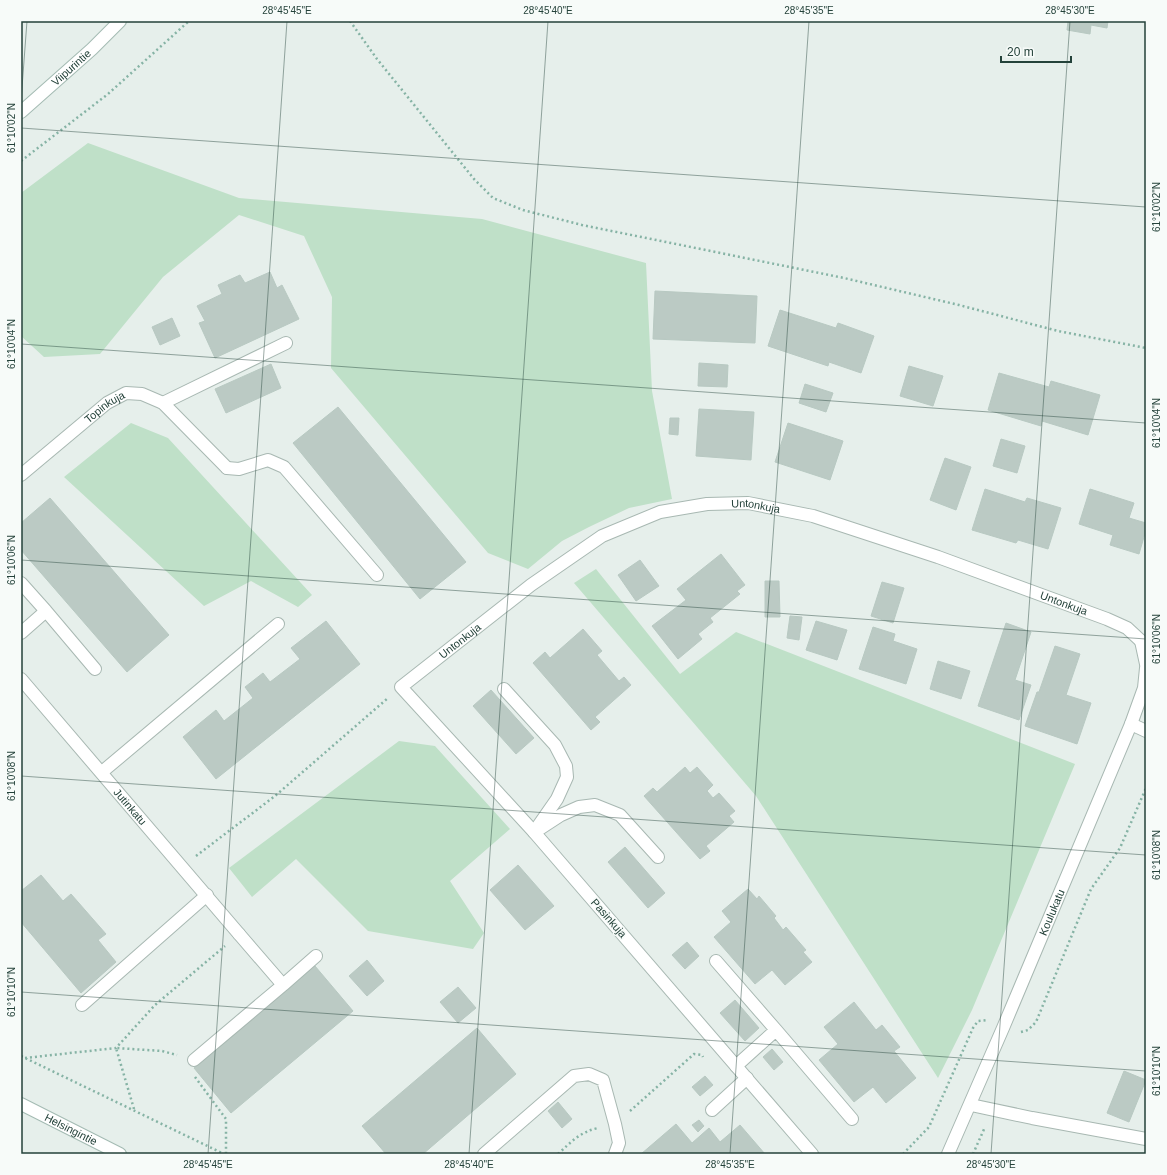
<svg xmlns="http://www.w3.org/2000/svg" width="1167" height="1175" viewBox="0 0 1167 1175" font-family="Arial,sans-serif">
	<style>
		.green { fill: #bfe0c8 }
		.building { fill: #bbcac4; stroke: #b8c9c2 }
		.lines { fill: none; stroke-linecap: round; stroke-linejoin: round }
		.service-casing { stroke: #a8b8b2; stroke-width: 14 }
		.minor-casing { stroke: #a8b8b2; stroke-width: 14 }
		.tertiary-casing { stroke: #a8b8b2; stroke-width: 14 }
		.secondary-casing { stroke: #a4bbb3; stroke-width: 14 }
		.path { stroke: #86b3a5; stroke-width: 2.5; stroke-dasharray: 2 3; stroke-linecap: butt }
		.service { stroke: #fff; stroke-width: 12 }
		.minor { stroke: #fff; stroke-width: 12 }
		.tertiary { stroke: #fff; stroke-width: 12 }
		.secondary { stroke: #fff; stroke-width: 12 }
		.ticks { fill: none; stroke: #24423a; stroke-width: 1; stroke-opacity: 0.45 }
		.labels { text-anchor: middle; stroke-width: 3; stroke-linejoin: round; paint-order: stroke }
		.street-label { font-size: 11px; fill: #24423a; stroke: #f7fbf9 }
		.neatline { fill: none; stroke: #24423a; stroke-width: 1.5 }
		.ticks-label { font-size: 10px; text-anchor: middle; fill: #24423a }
	</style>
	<rect width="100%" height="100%" fill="#e6efeb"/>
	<!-- green -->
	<path class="green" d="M88,143l151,55 243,21 164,44 6,128 20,108 -43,9 -40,19 -27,14 -34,28 -40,-16 -157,-185 1,-71 -28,-61 -65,-21 -76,62 -63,77 -56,3 -23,-21v-143z
		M131,423l37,15 144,157 -14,12 -47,-26 -47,25 -140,-129z
		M596,569l84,105 56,-42 339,132 -103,246 -34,68 -182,-282 -182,-213z
		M399,741l36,5 75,83 -60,52 34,52 -11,16 -105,-18 -72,-72 -44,38 -23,-29z"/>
	<!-- building -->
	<path class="building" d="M1068,21h40l-1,7 -16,-3 -1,9 -23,-4z
		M270,272l7,16 5,-3 17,34 -84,39 -16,-35 6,-2 -8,-15 25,-12 -4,-9 22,-10 5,8z
		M655,291l102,5 -2,47 -102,-4z
		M780,310l56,18 2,-5 36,13 -13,37 -32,-11 -1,4 -60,-20z
		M172,318l8,18 -20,9 -8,-18z
		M699,363l29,2 -1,22 -29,-1z
		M271,364l10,24 -55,25 -11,-24z
		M909,366l34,10 -10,30 -33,-10z
		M999,373l50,14 2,-6 49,14 -12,40 -46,-14 -1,5 -53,-16z
		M805,384l28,9 -7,19 -27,-9z
		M338,407l128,155 -46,37 -127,-156z
		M699,409l55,3 -3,48 -55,-4z
		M670,418h9l-1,17 -9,-1z
		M788,423l55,18 -13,39 -55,-18z
		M1001,439l24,7 -8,27 -24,-7z
		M945,458l26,9 -15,43 -26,-10z
		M985,489l40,13 2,-4 34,10 -13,41 -30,-9 -2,3 -44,-13z
		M1090,489l44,14 -5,15 17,5v7l-7,24 -29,-9 3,-10 -34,-11z
		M50,498l119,137 -42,37 -106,-122v-27z
		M721,554l24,31 -8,6 3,3 -30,24 3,4 -15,12 4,5 -24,20 -26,-33 34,-26 -9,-11z
		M640,560l19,26 -23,15 -18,-26z
		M765,581h14l1,36h-15z
		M882,582l22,6 -11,35 -22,-7z
		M790,616l12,1 -3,23 -12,-2z
		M326,621l34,43 -144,115 -33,-42 33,-27 8,11 29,-23 -8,-11 18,-14 7,9 30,-23 -9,-11z
		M816,621l31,9 -10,30 -31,-10z
		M1006,623l25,9 -16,48 16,5 -12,35 -41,-14z
		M873,627l22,7 -2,7 24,8 -11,35 -47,-15z
		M583,629l19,22 -5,4 22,26 5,-4 7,8 -36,32 5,5 -9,8 -58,-67 12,-11 5,6z
		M1055,646l25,8 -14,41 25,8 -14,41 -52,-18 12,-34h2z
		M938,661l32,10 -9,28 -31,-10z
		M491,690l43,48 -18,16 -43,-48z
		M685,767l5,6 7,-6 16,18 -6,6 6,7 6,-5 16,18 -6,5 5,6 -28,24 4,5 -10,8 -56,-63 9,-8 4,4z
		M625,847l40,46 -17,15 -40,-46z
		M518,865l36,41 -29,24 -35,-40z
		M41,875l22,26 8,-7 35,40 -8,6 18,22 -35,31 -60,-71v-31z
		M748,889l9,10 2,-3 17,20 -2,2 9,12 3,-3 20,23 -3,2 9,10 -27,23 -13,-15 -17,14 -41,-47 17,-15 -9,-11z
		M687,942l12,14 -14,13 -13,-14z
		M367,960l17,21 -17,15 -18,-20z
		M315,966l38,45 -122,102 -37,-45z
		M458,987l18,21 -18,15 -18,-21z
		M735,1000l24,28 -14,13 -25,-28z
		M854,1002l22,28 6,-5 18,22 -6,4 22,27 -30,25 -13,-16 -19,15 -35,-42 19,-16 -14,-17z
		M477,1028l39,46 -93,80h-37l-24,-28z
		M772,1049l11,13 -9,8 -11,-13z
		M1124,1071l22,9 -17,42 -22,-9z
		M705,1076l8,9 -13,11 -8,-9z
		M558,1102l14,17 -10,9 -14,-17z
		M699,1120l5,6 -6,6 -6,-7z
		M676,1124l16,19 17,-15 11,14 20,-17 25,29h-124z"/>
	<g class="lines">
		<defs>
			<path id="service" d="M163,403l123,-60
				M227,468l12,1 29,-9 16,7 93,108
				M21,583l25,28
				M21,633l25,-22 49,58
				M504,689l51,56 11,21 1,11 -10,22 -23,33
				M1131,724l15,7
				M102,772l176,-148
				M538,830l23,-15 18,-8 16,-2 25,10 38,42
				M716,961l60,69
				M283,985l33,-29
				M82,1005l125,-110
				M194,1060l89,-75 -44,-51
				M736,1066l40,-36 76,89
				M971,1105l61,13 114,21
				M712,1110l35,-32
				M484,1154l90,-78 15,-2 14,6 12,44 4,19 -4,11"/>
			<g id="minor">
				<path id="s1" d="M21,475l86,-72 19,-10 16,1 21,9 64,65"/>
				<path id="s2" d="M21,679l218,255"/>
				<path id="s3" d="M812,1154l-278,-322 -133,-145 130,-102 71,-49 58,-24 47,-8 41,-1 65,13 125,41 169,62 20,9 14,13"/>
			</g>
			<g id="tertiary">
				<path d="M1141,641l5,23"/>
				<path id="s4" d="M948,1154l55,-126 128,-304 13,-36 2,-20"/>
			</g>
			<g id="secondary">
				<path id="s5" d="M21,112l71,-63 28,-28"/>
				<path id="s6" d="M21,1104l99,50"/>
			</g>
		</defs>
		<!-- service casing -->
		<use href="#service" class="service-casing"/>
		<!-- minor casing -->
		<use href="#minor" class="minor-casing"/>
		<!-- tertiary casing -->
		<use href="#tertiary" class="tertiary-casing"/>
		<!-- secondary casing -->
		<use href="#secondary" class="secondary-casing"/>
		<!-- path -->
		<path class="path" d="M350,21l27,38 97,120 19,19 30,12 59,15 262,53 115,27 99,26 88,17
			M21,161l87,-67 81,-73
			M196,856l79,-60 113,-98
			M1021,1032l7,-2 8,-8 55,-133 29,-41 26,-60
			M21,1056l203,98
			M25,1058l91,-10 39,-43 70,-59
			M195,1077l31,42v35
			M134,1109l-18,-61 46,3 15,4
			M630,1111l64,-57 8,1 1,2
			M558,1154c13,-12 22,-22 40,-26
			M903,1154l26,-27 44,-99 5,-7 9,-1
			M973,1154l12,-27"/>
		<!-- service -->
		<use href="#service" class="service"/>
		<!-- minor -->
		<use href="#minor" class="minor"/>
		<!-- tertiary -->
		<use href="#tertiary" class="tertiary"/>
		<!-- secondary -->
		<use href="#secondary" class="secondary"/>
	</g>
	<!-- ticks -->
	<path class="ticks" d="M21,101l6,-80M21,128l1125,79M21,344l1125,79M21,560l1125,79M21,776l1125,79M21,992l1125,79M208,1154l79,-1133M469,1154l79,-1133M730,1154l79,-1133M991,1154l79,-1133"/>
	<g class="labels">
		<!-- street labels -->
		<g class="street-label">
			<text dy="4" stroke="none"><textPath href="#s5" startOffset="67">Viipurintie</textPath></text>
			<text dy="4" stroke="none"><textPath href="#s1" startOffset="108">Topinkuja</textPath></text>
			<text dy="4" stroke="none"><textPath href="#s3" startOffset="1033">Untonkuja</textPath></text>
			<text dy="4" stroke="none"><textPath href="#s3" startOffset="1357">Untonkuja</textPath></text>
			<text dy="4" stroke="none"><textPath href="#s3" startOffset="697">Untonkuja</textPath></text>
			<text dy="4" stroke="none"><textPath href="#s2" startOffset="168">Jutinkatu</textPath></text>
			<text dy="4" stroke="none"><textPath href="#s4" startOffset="263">Koulukatu</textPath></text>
			<text transform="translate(609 918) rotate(49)" y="4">Pasinkuja</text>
			<text dy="4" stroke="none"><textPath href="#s6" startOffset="56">Helsingintie</textPath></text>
		</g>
	</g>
	<!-- border -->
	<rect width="1167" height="1175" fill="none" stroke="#f7fbf9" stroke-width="44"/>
	<!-- scale -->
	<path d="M1001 56v6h70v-6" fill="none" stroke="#24423a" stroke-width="2"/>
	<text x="1007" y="56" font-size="12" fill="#24423a" stroke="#f7fbf9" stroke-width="3" paint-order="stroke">20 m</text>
	<rect x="22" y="22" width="1123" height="1131" class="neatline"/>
	<g class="ticks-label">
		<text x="287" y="14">28°45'45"E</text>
		<text x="548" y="14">28°45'40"E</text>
		<text x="809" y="14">28°45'35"E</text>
		<text x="1070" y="14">28°45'30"E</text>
		<text transform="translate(11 128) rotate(-90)" y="4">61°10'02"N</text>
		<text transform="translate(1156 207) rotate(-90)" y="4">61°10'02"N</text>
		<text transform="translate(11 344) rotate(-90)" y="4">61°10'04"N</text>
		<text transform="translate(1156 423) rotate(-90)" y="4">61°10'04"N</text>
		<text transform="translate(11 560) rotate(-90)" y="4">61°10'06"N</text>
		<text transform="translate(1156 639) rotate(-90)" y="4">61°10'06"N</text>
		<text transform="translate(11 776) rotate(-90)" y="4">61°10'08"N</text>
		<text transform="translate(1156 855) rotate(-90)" y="4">61°10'08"N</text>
		<text transform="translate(11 992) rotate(-90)" y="4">61°10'10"N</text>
		<text transform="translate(1156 1071) rotate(-90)" y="4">61°10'10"N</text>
		<text x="208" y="1168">28°45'45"E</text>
		<text x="469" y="1168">28°45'40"E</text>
		<text x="730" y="1168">28°45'35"E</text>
		<text x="991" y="1168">28°45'30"E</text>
	</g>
</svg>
